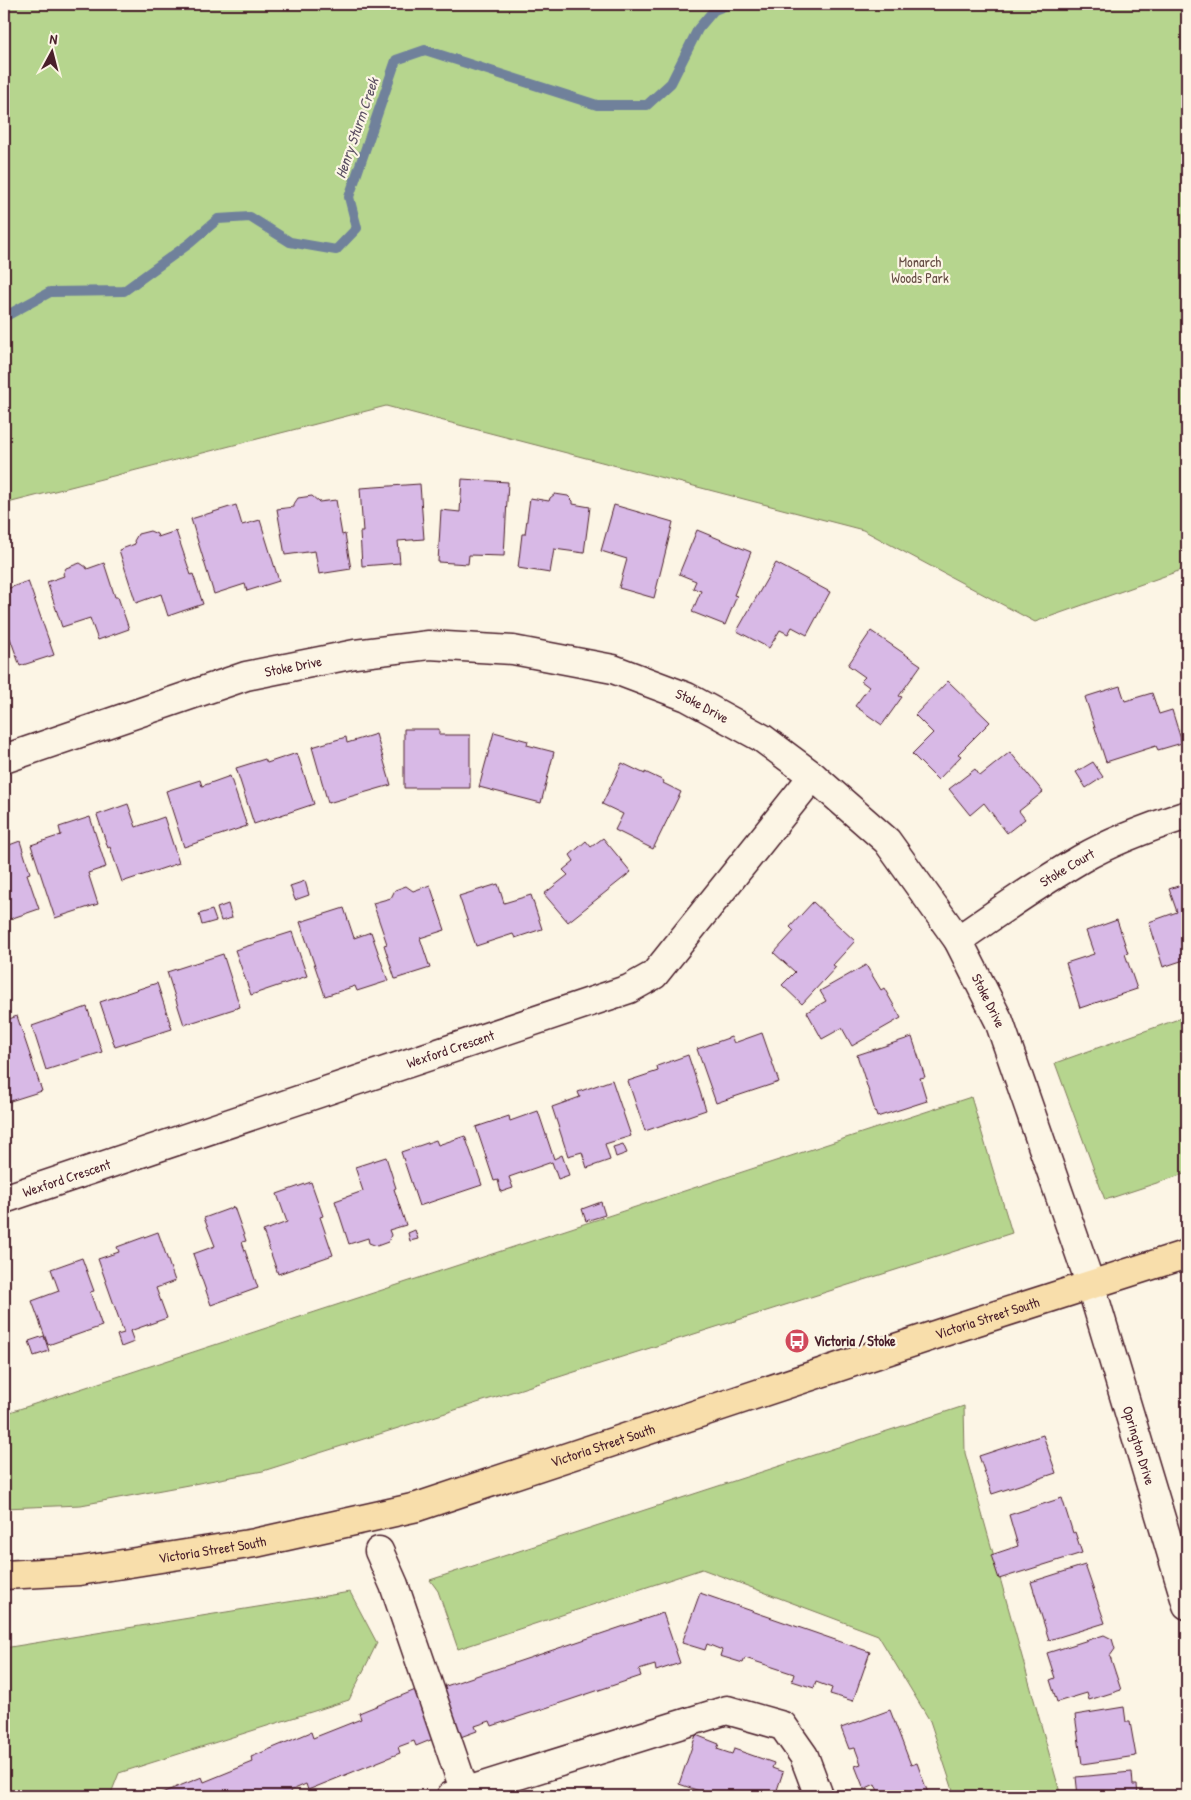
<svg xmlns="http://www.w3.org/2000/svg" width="1191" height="1800" viewBox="0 0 1191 1800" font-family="'Patrick Hand',sans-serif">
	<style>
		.green { fill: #b6d58e; stroke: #807a5c }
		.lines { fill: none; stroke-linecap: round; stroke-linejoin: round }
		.stream { stroke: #6f819b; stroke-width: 10 }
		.building { fill: #d8b9e6; stroke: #4a1f2b }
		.minor-casing { stroke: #4a1f2b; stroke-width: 31 }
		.major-casing { stroke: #4a1f2b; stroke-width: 31 }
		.minor { stroke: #fcf5e5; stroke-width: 28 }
		.major { stroke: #f8deab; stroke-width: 28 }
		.labels { text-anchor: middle; stroke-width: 4.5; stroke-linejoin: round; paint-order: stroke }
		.park-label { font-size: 14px; fill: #654c44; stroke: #fcf5e5 }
		.street-label { font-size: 14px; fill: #4a1f2b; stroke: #fcf5e5 }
		.poi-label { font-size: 14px; font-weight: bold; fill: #4a1f2b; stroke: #fcf5e5; text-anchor: start }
		.water-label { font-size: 15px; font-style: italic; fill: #5c5063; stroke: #fcf5e5 }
	</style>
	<rect width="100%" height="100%" fill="#fcf5e5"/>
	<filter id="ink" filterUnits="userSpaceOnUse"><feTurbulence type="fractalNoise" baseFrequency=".02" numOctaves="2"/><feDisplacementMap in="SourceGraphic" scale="10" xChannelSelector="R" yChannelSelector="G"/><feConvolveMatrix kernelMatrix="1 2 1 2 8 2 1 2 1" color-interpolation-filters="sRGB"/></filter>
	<g filter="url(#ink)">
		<!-- green -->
		<path class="green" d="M4,4h1183v564l-152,54 -172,-92 -477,-124 -382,98z
			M1187,1016v157l-82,27 -50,-137z
			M971,1097l41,136 -749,238 -182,34 -77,3v-94z
			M964,1406l1,47 96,343h-106l-25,-75 -52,-86 -176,-66 -244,80 -20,-58 -8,-11z
			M350,1592l27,51 -28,57 -230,73 -9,23h-106v-148z"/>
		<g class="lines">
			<!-- stream -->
			<path class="stream" d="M4,317l46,-25 74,-1 66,-48 28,-24 32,-2 40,25 46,8 21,-22 -8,-31 47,-137 29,-10 172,55h50l24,-22 27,-54 16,-19 15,-6"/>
		</g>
		<!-- building -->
		<path class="building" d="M462,479l46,3 -4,74 -35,-1 -1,9 -30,-2 3,-52 19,2z
			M420,484l4,55 -26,2 2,22 -38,3 -2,-34h3l-3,-44z
			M555,494l13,2 5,5v3l17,3 -6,46 -30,-4 -4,24 -32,-5 4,-34h3l5,-36 19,3 1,-3z
			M312,496l7,6 17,-2 6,35 3,-1 6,35 -32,5 -4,-23 -30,4 -8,-46 17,-2v-3l4,-6z
			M236,505l6,20 18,-5 19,61 -32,10 -2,-7 -31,10 -23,-75z
			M614,505l59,17 -19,76 -35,-10 8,-29 -26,-8z
			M697,530l54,22 -17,43 3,1 -12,29 -33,-13 9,-21 -8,-3 3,-7 -17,-7z
			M150,531l7,3 1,3 18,-6 15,44 2,-1 10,30 -35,12 -7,-22 -25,9 -17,-53 16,-6 -1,-3 4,-7z
			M80,563l6,4 1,2 17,-6 11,34h3l11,32 -31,11 -8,-22 -28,9 -15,-45 17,-6 -1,-2 3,-6z
			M776,563l54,29 -23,43 -15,-8 -4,7 -8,-4 -11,18 -32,-17z
			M28,581l26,74 -34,11 -10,-28 -6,2v-50z
			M871,631l50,34 -22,31 3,1 -20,28 -27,-19 14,-19 -8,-6 4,-4 -17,-12z
			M948,681l42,41 -32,32 3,2 -23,24 -26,-26 21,-21 -18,-18z
			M1120,686l5,15 27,-8 7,21 13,-4 10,33 -24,7 -2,-4 -50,16 -21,-65z
			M404,729h35v6h31v53h-66z
			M494,732l34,9 -1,4 27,7 -13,51 -62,-16z
			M376,734l15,51 -63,18 -16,-56 34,-10 1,6z
			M1010,752l33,40 -24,19 6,8 -18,14 -23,-30 -14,12 -21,-26 26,-20 5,7z
			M297,753l17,51 -60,20 -18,-56 29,-9 2,4z
			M1093,762l10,15 -17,11 -10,-16z
			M622,763l23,11v-2l19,9 -1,2 18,9 -28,57 -38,-19 8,-16 -21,-10z
			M230,776l17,50 -63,21 -18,-56 34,-11 2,6z
			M128,804l8,23 28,-10 15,46 -57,19 -12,-35 -2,1 -11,-33z
			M90,817l16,50 -18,6 10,31 -43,14 -24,-73 30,-10 -2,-8z
			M603,838l28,34 -63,50 -24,-28 24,-19 -5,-5 11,-9 -4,-6 16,-14 5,6z
			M20,841l10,32 -3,1 12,35 -35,12v-74z
			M305,881l4,14 -14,5 -5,-14z
			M1187,883v82l-1,1 -2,-6 -21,7 -14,-45 28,-10 -8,-23z
			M498,884l6,19 27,-8 11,34 -27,9 -2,-4 -37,12 -17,-50z
			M430,885l15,45 -25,8 10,30 -35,11 -11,-34 3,-1 -14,-41 18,-5 4,-8 11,-4 7,5z
			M813,902l42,39 -22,24 3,2 -34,37 -20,-19 13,-13 -21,-19 20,-22 -4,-4z
			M228,904l4,14 -11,3 -4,-13z
			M344,908l10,30 17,-6 17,49 -31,10 -2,-5 -30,10 -25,-74z
			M212,910l4,11 -14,4 -3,-11z
			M1117,920l11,33 -3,1 12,35 -57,19 -14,-45 28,-9 -8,-23z
			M292,932l15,44 -56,19 -16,-45z
			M223,954l17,53 -56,18 -17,-53z
			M866,965l15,25 3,-2 17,30 -49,28 -10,-18 -20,11 -15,-27 19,-11 -6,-10z
			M157,983l15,46 -57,18 -15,-45z
			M87,1007l15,45 -56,18 -14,-44z
			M17,1016l25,75 -38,12v-82z
			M762,1033l17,49 -63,21 -19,-54 34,-12 3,6z
			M912,1037l13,40 -5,1 7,23 -50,16 -20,-62z
			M688,1055l18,55 -61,21 -17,-50 30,-10 -1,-5z
			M612,1080l19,56 -26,8 5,16 -23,8 -5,-16 -14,4 -16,-49 28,-10 -2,-5z
			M538,1111l16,48 8,-4 7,20 -11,4 -6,-17 -43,15 4,11 -12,4 -3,-12 -4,1 -18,-54 33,-11 1,5z
			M465,1136l17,49 -63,21 -18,-54 35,-12 2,5z
			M623,1144l4,9 -11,4 -3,-10z
			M386,1157l10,31 -2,1 12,36 -17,5 2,5 -3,7 -11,4 -8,-3 -1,-5 -19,6 -14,-43 28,-10 -8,-24z
			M311,1182l12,34 -3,1 13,38 -55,19 -15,-43 24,-9 -10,-28z
			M601,1202l4,13 -19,6 -4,-12z
			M234,1207l12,34 -4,1 16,46 -47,17 -18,-51 22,-8 -11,-28z
			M415,1230l3,9 -8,2 -2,-8z
			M158,1232l17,49 -19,7 11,30 -37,13 4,11 -13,5 -4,-12 7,-2 -26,-74 21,-7 -2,-5z
			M82,1258l12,33 -4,1 12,34 -54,19 -16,-44 27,-10 -8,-22z
			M44,1336l5,15 -15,5 -5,-15z
			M1043,1435l13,38 -64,21 -13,-38z
			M1062,1498l11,35 2,-1 7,21 -83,26 -8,-24 27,-9 -9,-31z
			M1085,1565l20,58 -56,17 -18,-58z
			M700,1593l170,59 -17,49 -23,-7 2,-6 -16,-6 -2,6 -22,-7 2,-7 -49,-16 -2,5 -23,-7 2,-6 -15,-6 -2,6 -23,-7z
			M663,1613l17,50 -24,8 -1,-6 -16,5 2,6 -149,50 -2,-5 -15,5 2,5 -22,8 -18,-50z
			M1104,1635l8,4 3,10 -5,7 11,34 -32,10 -2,-7 -30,9 -7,-22 5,-2 -8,-25z
			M418,1689l20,48 -22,9 -2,-5 -16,6 2,6 -92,37 -2,-6 -16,7 2,5h-138l48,-19 2,5 49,-20 -2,-5 60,-25 2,6 48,-19 -2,-6z
			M1124,1707l2,15h4l6,34 -54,8 -7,-49z
			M890,1710l21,55 6,-2 12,33h-49l-5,-12 -11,5 -9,-23 6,-2 -6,-16 -6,1 -8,-21z
			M696,1735l23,9 -2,5 15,5 2,-5 40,14 -2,5 11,4 -8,24h-61l-35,-12z
			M1132,1772l1,13h4l1,11h-60l-2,-19z"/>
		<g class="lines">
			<defs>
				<g id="minor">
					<path id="s1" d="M4,759l242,-83 109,-22 74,-9 84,5 100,19 74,28 75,41 51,38 74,65 71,99 41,81 92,265 96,319"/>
					<path id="s2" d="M958,940c40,-28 80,-56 123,-81 31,-18 72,-33 106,-44"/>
					<path id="s3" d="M4,1199l625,-210 25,-14 159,-199"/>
					<path d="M379,1551l15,34 71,207"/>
					<path d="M451,1796l276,-86 56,16 21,30 15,40"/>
				</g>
				<g id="major">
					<path id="s4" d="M4,1575l75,-4 176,-28 162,-36 545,-181 225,-72"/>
				</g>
			</defs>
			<!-- minor casing -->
			<use href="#minor" class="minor-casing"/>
			<!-- major casing -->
			<use href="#major" class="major-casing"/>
			<!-- minor -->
			<use href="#minor" class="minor"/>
			<!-- major -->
			<use href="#major" class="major"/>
		</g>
	</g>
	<!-- icons -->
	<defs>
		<symbol id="bus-disc" viewBox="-11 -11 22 22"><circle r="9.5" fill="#d1495b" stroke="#fcf5e5"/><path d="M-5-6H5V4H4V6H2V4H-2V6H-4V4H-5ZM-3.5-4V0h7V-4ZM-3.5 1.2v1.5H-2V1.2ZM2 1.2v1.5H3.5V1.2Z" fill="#fff"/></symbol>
	</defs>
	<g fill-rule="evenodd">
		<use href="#bus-disc" x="783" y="1327" width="28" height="28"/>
	</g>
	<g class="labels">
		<!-- park labels -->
		<g class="park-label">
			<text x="920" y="267">Monarch<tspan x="920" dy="16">Woods Park</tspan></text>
		</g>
		<!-- street labels -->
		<g class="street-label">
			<text dy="5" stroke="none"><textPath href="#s1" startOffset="304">Stoke Drive</textPath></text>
			<text dy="5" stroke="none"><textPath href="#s1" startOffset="724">Stoke Drive</textPath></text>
			<text dy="5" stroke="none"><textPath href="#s2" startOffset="131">Stoke Court</textPath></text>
			<text dy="5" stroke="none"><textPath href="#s1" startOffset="1144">Stoke Drive</textPath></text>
			<text dy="5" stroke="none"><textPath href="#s3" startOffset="471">Wexford Crescent</textPath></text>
			<text dy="5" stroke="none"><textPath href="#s3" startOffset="66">Wexford Crescent</textPath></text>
			<text dy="5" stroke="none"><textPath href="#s4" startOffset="1020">Victoria Street South</textPath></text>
			<text dy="5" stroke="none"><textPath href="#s4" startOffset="615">Victoria Street South</textPath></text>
			<text dy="5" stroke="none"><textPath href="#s1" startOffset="1614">Oprington Drive</textPath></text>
			<text dy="5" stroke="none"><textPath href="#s4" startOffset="210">Victoria Street South</textPath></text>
		</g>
		<!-- poi labels -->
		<g class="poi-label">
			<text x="814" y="1346">Victoria / Stoke</text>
		</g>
		<!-- water labels -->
		<g class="water-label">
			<text transform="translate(357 128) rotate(-71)" y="5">Henry Sturm Creek</text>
		</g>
	</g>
	<!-- margin -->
	<rect width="1191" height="1800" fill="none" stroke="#fcf5e5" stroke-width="20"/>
	<rect x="10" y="10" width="1171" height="1780" fill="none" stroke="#4a1f2b" stroke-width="2" filter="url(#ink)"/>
	<!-- north arrow -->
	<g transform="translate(52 52) rotate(7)" stroke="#fcf5e5" stroke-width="4" paint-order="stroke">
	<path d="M0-4L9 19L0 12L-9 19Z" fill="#4a1f2b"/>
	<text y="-8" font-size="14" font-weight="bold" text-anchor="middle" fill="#4a1f2b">N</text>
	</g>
</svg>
